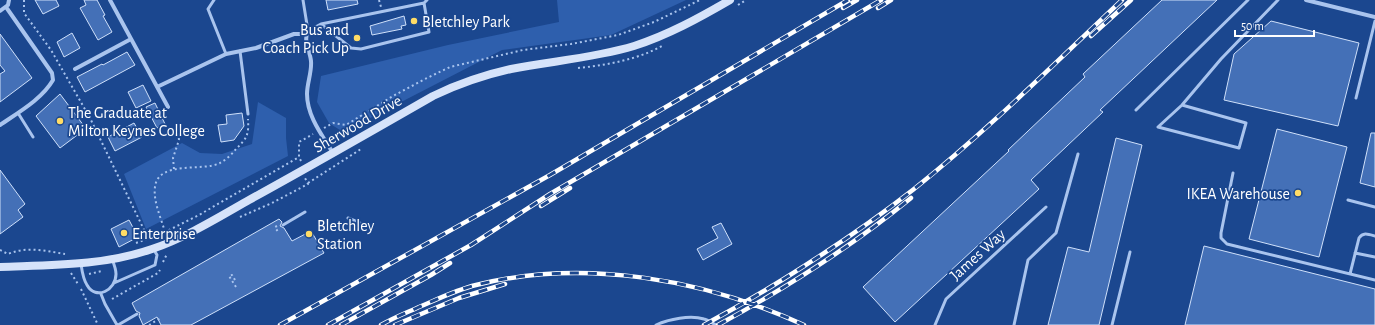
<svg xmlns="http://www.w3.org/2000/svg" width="1375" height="325" viewBox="0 0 1375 325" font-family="'Alegreya Sans',sans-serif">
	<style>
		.green { fill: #2e5fad }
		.building { fill: #4470b7; stroke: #cfe0fa }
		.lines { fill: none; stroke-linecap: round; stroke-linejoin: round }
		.path { stroke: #a9c4ee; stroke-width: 2; stroke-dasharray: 2 3; stroke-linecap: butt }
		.lane { stroke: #a9c4ee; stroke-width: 3 }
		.street { stroke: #a9c4ee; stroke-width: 4 }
		.secondary { stroke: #d6e3fa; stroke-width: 8 }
		.rail-casing { stroke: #fff; stroke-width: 4.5 }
		.rail { stroke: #1b478f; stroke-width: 3; stroke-dasharray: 9; stroke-linecap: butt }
		.poi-dot { fill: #ffdc66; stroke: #1b478f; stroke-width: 1.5 }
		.labels { text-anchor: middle; stroke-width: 3.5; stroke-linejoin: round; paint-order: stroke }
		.poi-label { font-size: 16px; fill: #fff; stroke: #1b478f; text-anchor: start }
		.street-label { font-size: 16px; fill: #fff; stroke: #1b478f }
	</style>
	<rect width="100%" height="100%" fill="#1b478f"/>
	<!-- green -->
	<path class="green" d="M557,0h129l-75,35 -109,15 -159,82 -14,-9 -12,-21 4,-26 127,-31 111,-23z
		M258,102l28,16v20l2,18 -142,73 -22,-55 58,-31 18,10 22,1 30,-10z"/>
	<!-- building -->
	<path class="building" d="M35,0h21l3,6 -16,8z
		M84,0h13l8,15 -2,1 9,16 -14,8 -18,-32 6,-3z
		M326,0h31l1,4 -30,6z
		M1162,0h55l-117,110 3,2 -72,68 8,9 -144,133 -32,-35 146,-136 -1,-1 77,-73 -2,-3z
		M404,16l2,9 -5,1 1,3 -30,6 -2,-9z
		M1271,21l88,22 -21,83 -114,-26 10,-46z
		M72,33l8,15 -16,9 -7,-15z
		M0,34l32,44 -32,24v-28l5,-3 -5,-6z
		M127,52l8,13 -50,27 -8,-15 25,-13 1,1z
		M143,85l8,16 -15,7 -8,-16z
		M60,94l24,32 -4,7 -20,15 -24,-32z
		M155,103l10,21 -8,4 -11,-21z
		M242,113l2,13 -10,14 -13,2 -3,-17 9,-1 -1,-9z
		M134,123l8,14 -27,14 -7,-14z
		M1277,129l70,18 -28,110 -70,-18z
		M1371,133h4v54l-15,-4z
		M1116,138l26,7 -43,180h-51l20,-78 21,5z
		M0,170l25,34 -7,6 5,7 -23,17z
		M279,219l3,3 -2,4 4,2 8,13 19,-10 13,22 -133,72h-30l-4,-8 -14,8 -4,-9 1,-3 -4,-2 -4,-8z
		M129,220l9,17 -19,10 -8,-18z
		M721,223l11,21 -29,16 -6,-11 21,-11 -6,-11z
		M1204,246l171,43v36h-190z"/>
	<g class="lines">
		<!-- path -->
		<path class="path" d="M24,0v13l27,37 39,68 58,120
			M379,0l2,7
			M738,5l8,-5
			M578,68c29,-3 58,-8 84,-22
			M324,128l9,-5 13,2 47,-29 32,-17 25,-12 73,-17 48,-6 47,-9 36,-13 46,-22
			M301,161l-2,-4v-15l14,-8
			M174,169l-1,-11 6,-18 -1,-12
			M308,183l53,-34
			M240,217l32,-14 36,-19 -3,-6
			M277,226l-2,1 3,5
			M165,232c-4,-14 -12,-31 -10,-45 3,-27 48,-15 65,-24 6,-3 12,-9 16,-14 11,-11 13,-14 12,-30
			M136,243l29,-11 34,-17 100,-58
			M0,250l8,4c19,-8 38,-3 57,0
			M163,262l4,-8
			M71,273l7,11
			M89,274l13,-3
			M235,280l-3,-5 -3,1 7,11
			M81,289l17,36
			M112,299l46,-26 2,-3
			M149,325l12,-7"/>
		<!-- lane -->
		<path class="lane" d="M214,0l-6,9 18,45
			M303,0l5,31 13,-7 103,-21 3,-3
			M321,24l30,24 10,1 68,-17 -5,-29
			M240,51l8,63
			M1356,98l19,-77
			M1182,105l64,18 -7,25 -81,-21 24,-22 39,-46 57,-59
			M1136,110l112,-110
			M18,113l15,24
			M1233,173l-12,60v5l6,6 148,36
			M1348,200l27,7
			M348,218l12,5
			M283,225l22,-13
			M1355,253l20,4
			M81,264c1,7 2,15 6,21 9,16 29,5 29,-11 0,-5 -2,-10 -4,-15
			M1350,274l9,-36c4,-6 9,-4 16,-2
			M114,283l41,-18 2,-10 -3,-5
			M101,294l4,10 12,21
			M118,325l19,-11
			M656,325c13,-6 34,-10 48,-6 4,1 8,4 12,6
			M935,325l11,-26 100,-92
			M1014,325l14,-65 28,-27 22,-79
			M1112,325l18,-73"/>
		<!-- street -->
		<path class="street" d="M110,0l58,107
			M1306,0l69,17
			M0,11l8,-6 1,-5
			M308,31c-5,9 2,20 3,30 1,11 -4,22 -4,33 0,22 15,41 26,59
			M75,69l56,-30
			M157,87l69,-33 30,-6 38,-14h12
			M0,125c19,-13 42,-26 53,-45l-1,-7 -46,-66"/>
		<!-- secondary -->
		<path class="secondary" d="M0,267c51,-2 103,-1 152,-18 33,-11 67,-32 97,-49 62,-34 123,-69 184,-104 25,-12 51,-21 78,-27 41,-8 83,-11 123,-23 34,-11 65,-28 96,-46"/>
		<defs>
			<path id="rail" d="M843,8l14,-8
				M878,8l13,-8
				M1091,36l40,-36
				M541,206l29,-18
				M280,325l270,-150 298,-175
				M328,325l143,-80 79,-51 331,-194
				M341,325l90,-50 19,-12
				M381,325c12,-7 25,-12 38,-18 19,-8 37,-17 57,-22 108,-27 228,-6 328,40
				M395,325l64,-27 46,-14
				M704,325c26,-14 52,-29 78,-45 45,-28 90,-58 132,-91 73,-58 140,-125 208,-189
				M718,325c68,-37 133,-78 193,-127"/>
		</defs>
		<!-- rail casing -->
		<use href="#rail" class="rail-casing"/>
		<!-- rail -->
		<use href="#rail" class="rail"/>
	</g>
	<!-- markers -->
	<g class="poi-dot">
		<circle cx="414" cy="21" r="4"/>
		<circle cx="357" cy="38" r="4"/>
		<circle cx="60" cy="121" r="4"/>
		<circle cx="1298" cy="193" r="4"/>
		<circle cx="124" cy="233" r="4"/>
		<circle cx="309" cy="234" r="4"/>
	</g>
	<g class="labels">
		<!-- poi labels -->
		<g class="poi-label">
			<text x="422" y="27">Bletchley Park</text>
			<text x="349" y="35" text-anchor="end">Bus and<tspan x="349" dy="18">Coach Pick Up</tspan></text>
			<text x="68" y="118">The Graduate at<tspan x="68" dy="18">Milton Keynes College</tspan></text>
			<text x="1290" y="199" text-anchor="end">IKEA Warehouse</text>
			<text x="317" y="231">Bletchley<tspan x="317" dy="18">Station</tspan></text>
			<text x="132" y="239">Enterprise</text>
		</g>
		<!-- street labels -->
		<g class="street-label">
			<text transform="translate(357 123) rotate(-30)" y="6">Sherwood Drive</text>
			<text transform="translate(977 254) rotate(-42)" y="6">James Way</text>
		</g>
	</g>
	<!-- scale -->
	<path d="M1235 30v6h79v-6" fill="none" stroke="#ffffff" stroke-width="2"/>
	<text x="1241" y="30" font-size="12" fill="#ffffff" stroke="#1b478f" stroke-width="3" paint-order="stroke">50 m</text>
</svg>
